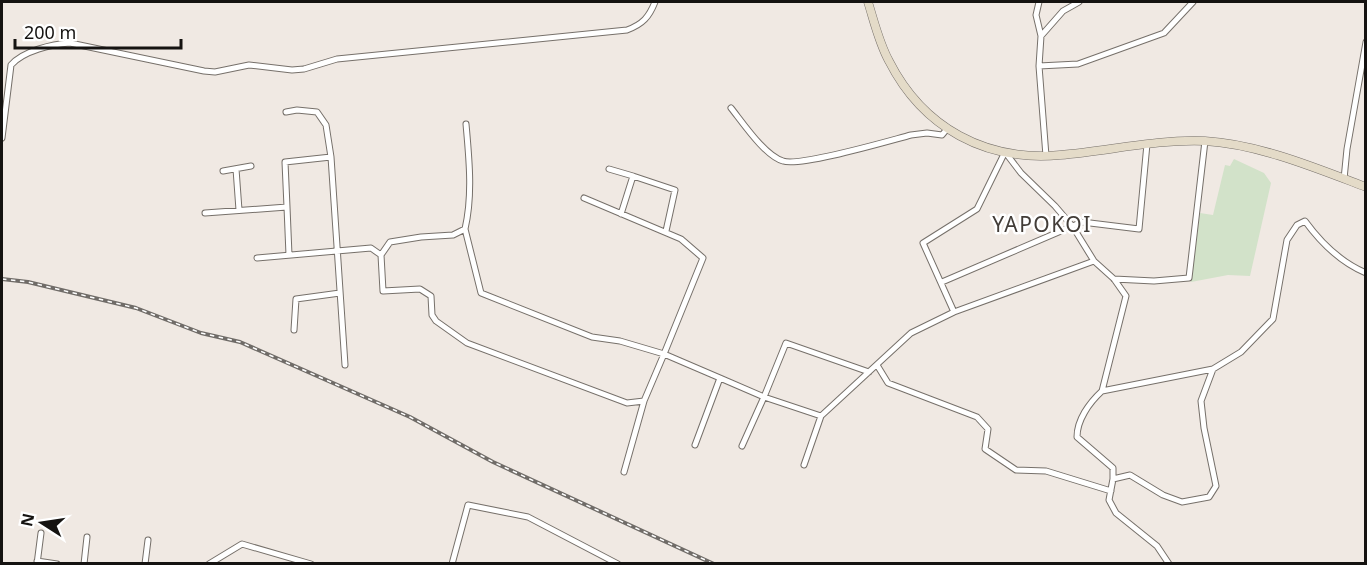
<svg xmlns="http://www.w3.org/2000/svg" width="1367" height="565" viewBox="0 0 1367 565" font-family="'Noto Sans',sans-serif">
	<style>
		.green { fill: #d2e2c9 }
		.lines { fill: none; stroke-linecap: round; stroke-linejoin: round }
		.stream { stroke: #afcfdf; stroke-width: 1.5 }
		.street-casing { stroke: #76706a; stroke-width: 7 }
		.secondary-casing { stroke: #76706a; stroke-width: 9 }
		.street { stroke: #fff; stroke-width: 5 }
		.secondary { stroke: #e4dbc8; stroke-width: 8 }
		.rail-casing { stroke: #706c68; stroke-width: 4 }
		.rail { stroke: #fff; stroke-width: 1.5; stroke-dasharray: 4.5; stroke-linecap: butt }
		.labels { text-anchor: middle; stroke-width: 5; stroke-linejoin: round; paint-order: stroke }
		.quarter-label { font-size: 21px; letter-spacing: 1.5px; fill: #423c37; stroke: #fff }
	</style>
	<rect width="100%" height="100%" fill="#f0e9e3"/>
	<!-- green -->
	<path class="green" d="M1234,159l30,14 7,10 -21,93 -22,-1 -37,7 9,-69 13,2 12,-50 5,1z"/>
	<g class="lines">
		<!-- stream -->
		<path class="stream" d="M954,564h1"/>
		<defs>
			<path id="street" d="M1039,2l-3,13 5,21
				M1039,66l39,-2 86,-31 29,-31
				M731,108c12,15 34,48 52,53 17,6 105,-20 128,-26l16,-2 15,2 5,-6
				M286,112l11,-2 20,2 9,13 5,32
				M2,138l9,-73c12,-14 41,-21 59,-22l134,28 11,1 34,-7 43,5 12,-1 33,-10 290,-29c16,-6 22,-13 28,-28
				M1046,156l-7,-90 2,-30 22,-25 16,-9
				M236,169l3,41
				M609,169l24,7 -12,38
				M223,171l28,-5
				M633,176l42,14 -9,41
				M1344,179l3,-30 19,-107
				M287,207l-2,-45 46,-5 14,208
				M205,213l82,-6 2,48
				M465,229l16,64 111,44 28,4 44,13 39,-96 -22,-19 -97,-41
				M381,255l9,-13 31,-5 32,-2 12,-6c8,-34 4,-71 1,-105
				M257,258l114,-10 10,7 2,36 37,-2 11,7 1,19 4,6 31,22 160,60 17,-2
				M1114,279l40,2 35,-3 16,-137
				M942,282l140,-60 57,7 8,-85
				M954,312l-31,-69 54,-34 28,-57 16,21 34,33 18,21 21,34 20,18 12,17 -24,95c-13,12 -25,29 -25,46l36,31v11l-4,21 7,13 41,33 12,18
				M294,330l2,-31 44,-6
				M877,365l11,18 89,34 11,12 -3,20 31,21 30,1 65,20
				M720,378l44,19 -22,49
				M1102,391l111,-22 28,-17 32,-33 14,-79 10,-15 8,-4c16,22 35,41 61,52
				M821,416l-57,-19 22,-54 83,29
				M804,465l17,-49 90,-83 43,-21 140,-51
				M624,472l20,-71 20,-47 56,24 -25,67
				M1113,479l17,-4 33,20 19,7 27,-5 7,-11 -12,-58 -3,-27 12,-32
				M37,561l20,3
				M37,564l4,-31
				M84,564l3,-27
				M145,564l3,-24
				M209,564l33,-20 69,20
				M452,564l16,-59 60,12 90,47"/>
			<path id="secondary" d="M868,2c6,19 11,41 21,59 34,67 97,101 171,94 49,-4 96,-16 145,-14 53,3 111,27 161,46"/>
		</defs>
		<!-- street casing -->
		<use href="#street" class="street-casing"/>
		<!-- secondary casing -->
		<use href="#secondary" class="secondary-casing"/>
		<!-- street -->
		<use href="#street" class="street"/>
		<!-- secondary -->
		<use href="#secondary" class="secondary"/>
		<defs>
			<path id="rail" d="M2,279l26,3 108,26 65,25 39,9 170,75 83,45 221,102"/>
		</defs>
		<!-- rail casing -->
		<use href="#rail" class="rail-casing"/>
		<!-- rail -->
		<use href="#rail" class="rail"/>
	</g>
	<g class="labels">
		<!-- quarter labels -->
		<g class="quarter-label">
			<text x="1042" y="232">YAPOKOI</text>
		</g>
	</g>
	<!-- border -->
	<rect width="1367" height="565" fill="none" stroke="#151311" stroke-width="6"/>
	<!-- north arrow -->
	<g transform="translate(42 523) rotate(282)" stroke="#ffffff" stroke-width="4.5" paint-order="stroke">
	<path d="M0-4.5L10 22L0 15L-10 22Z" fill="#151311"/>
	<text y="-9" font-size="16" font-weight="bold" text-anchor="middle" fill="#151311">N</text>
	</g>
	<!-- scale -->
	<path d="M15 39v9h166v-9" fill="none" stroke="#151311" stroke-width="3"/>
	<text x="24" y="39" font-size="18" fill="#151311" stroke="#ffffff" stroke-width="4.5" paint-order="stroke">200 m</text>
</svg>
